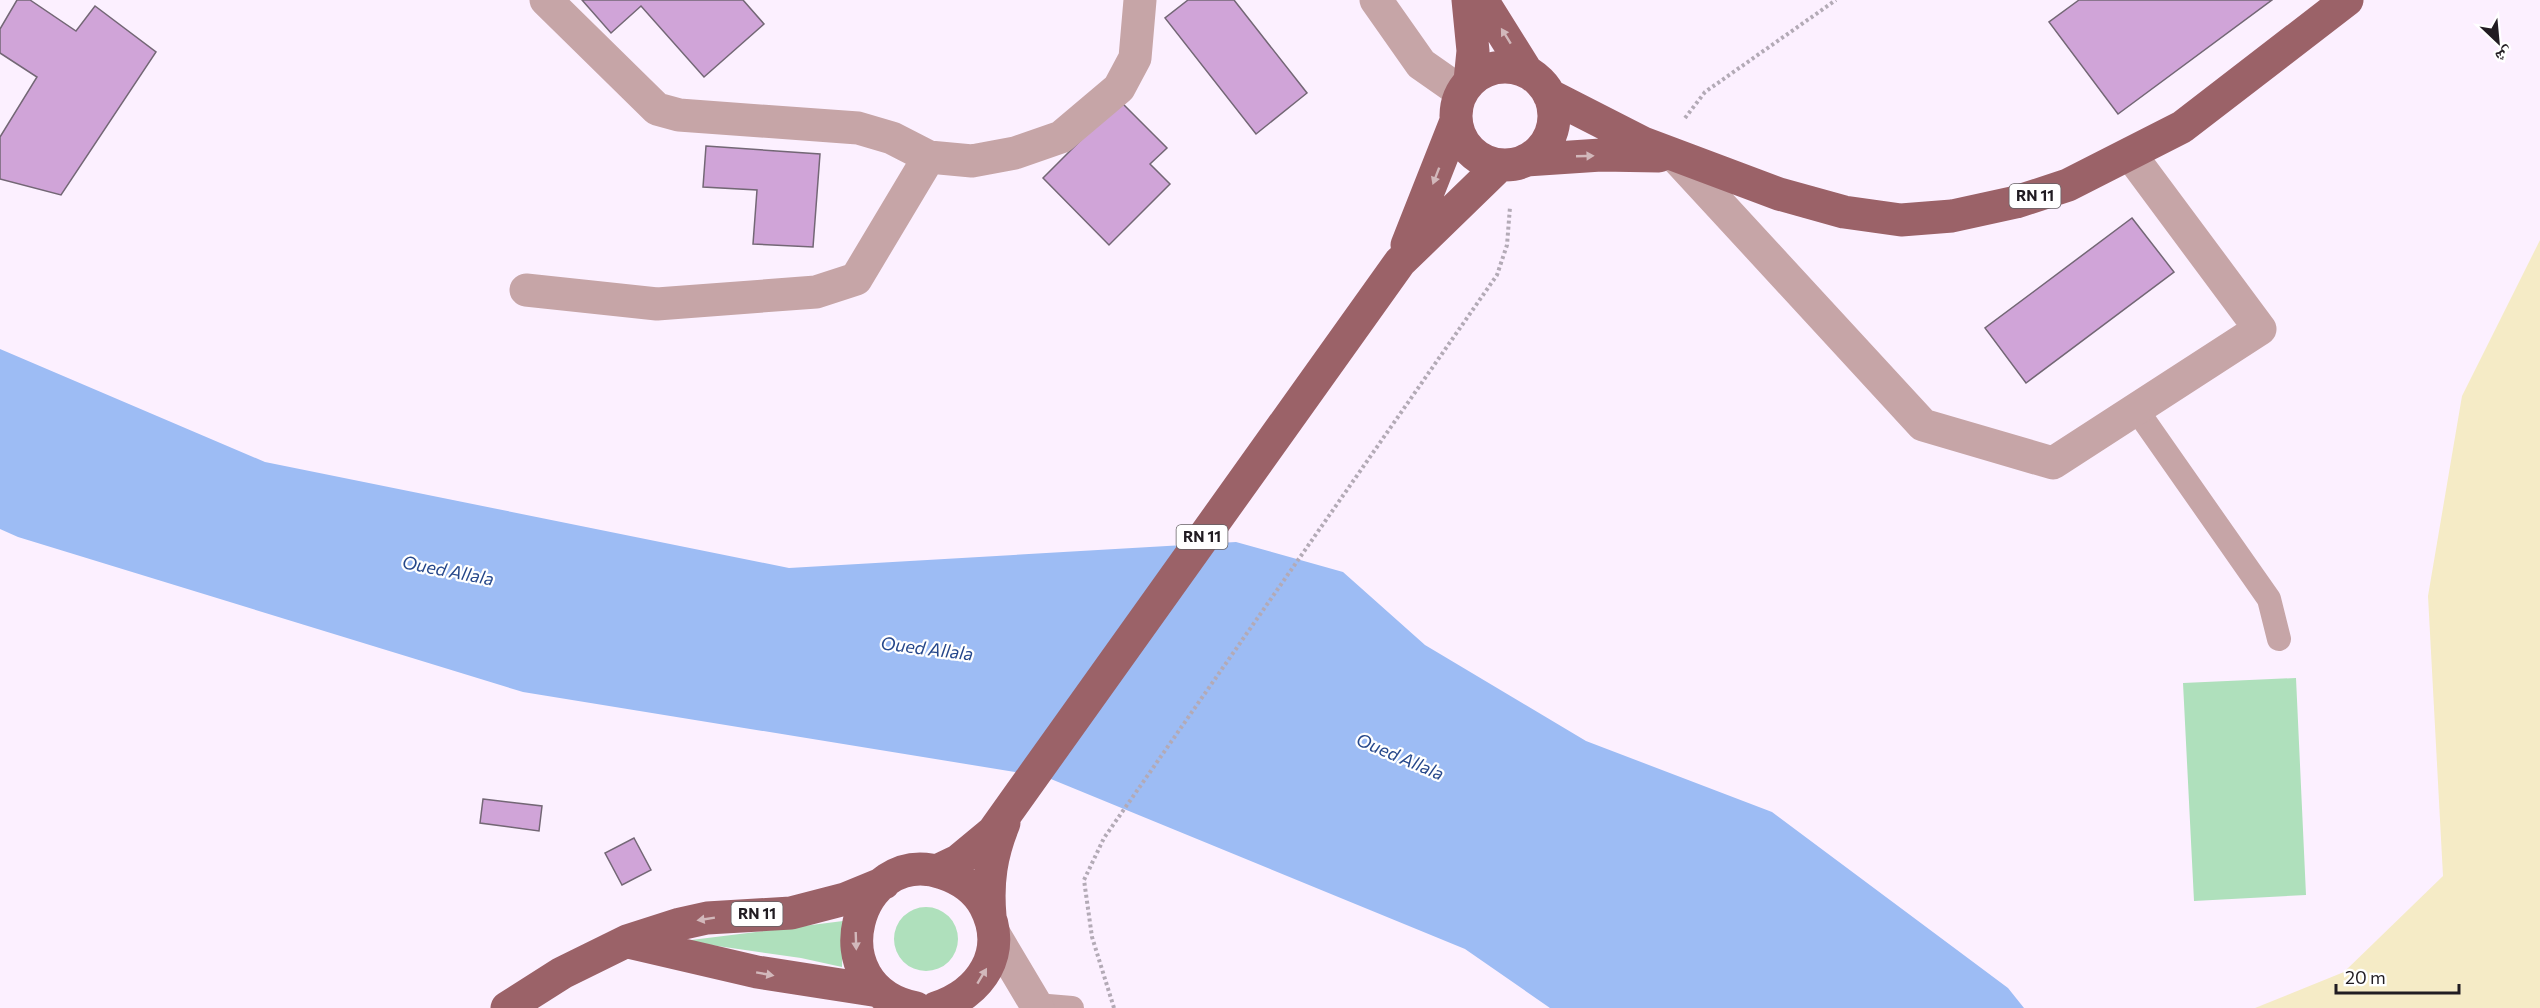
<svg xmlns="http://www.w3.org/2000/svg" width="2540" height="1008" viewBox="0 0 2540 1008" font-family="Commissioner,'Noto Naskh Arabic',sans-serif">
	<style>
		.green { fill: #afe0bc }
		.sand { fill: #f5ebc6 }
		.water { fill: #9dbcf4 }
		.building { fill: #d0a4d8; stroke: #736775; stroke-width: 1.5 }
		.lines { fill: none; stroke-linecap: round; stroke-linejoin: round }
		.path { stroke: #b3aab6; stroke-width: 4; stroke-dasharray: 3 3; stroke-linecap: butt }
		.service { stroke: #c6a5a7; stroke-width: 24 }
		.minor { stroke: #c6a5a7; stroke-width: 33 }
		.tertiary { stroke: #c6a5a7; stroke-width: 33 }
		.primary { stroke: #9b6268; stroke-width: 33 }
		.oneway { fill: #d2b8bb }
		.labels { text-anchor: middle; stroke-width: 4.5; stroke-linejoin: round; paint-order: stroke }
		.shield { fill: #fff; stroke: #646064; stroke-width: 1.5 }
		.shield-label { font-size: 15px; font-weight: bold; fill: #211c22 }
		.water-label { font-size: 18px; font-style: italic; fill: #26488b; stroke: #fff }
	</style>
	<rect width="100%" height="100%" fill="#fcf0ff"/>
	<!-- green -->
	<path class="green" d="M2296,678l10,217 -112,6 -11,-218z
		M894 939a32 32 0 1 1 64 0a32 32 0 1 1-64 0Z
		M843,921l-1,46 -41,-9 -118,-17z"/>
	<!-- sand -->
	<path class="sand" d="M2540,240v768h-285l89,-36 99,-96 -15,-280 34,-200z"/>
	<!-- water -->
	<path class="water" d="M0,349l265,113 524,106 447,-26 107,30 82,73 161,96 186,71 236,176 16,20h-474l-85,-59 -419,-172 -523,-85 -505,-155 -18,-8z"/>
	<!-- building -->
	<path class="building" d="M17,0h13l46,31 19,-25 61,46 -95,143 -61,-16v-42l37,-60 -37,-24v-24z
		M582,0h161l21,24 -60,53 -63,-71 -30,27z
		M1188,0h46l73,93 -51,41 -91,-116z
		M2079,0h193l-154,114 -69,-92z
		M1120,101l47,47 -17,16 20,20 -61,61 -66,-67z
		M706,146l114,8 -7,93 -60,-3 4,-54 -54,-3z
		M2132,218l42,54 -148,111 -41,-55z
		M483,799l59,7 -3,25 -59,-8z
		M634,838l17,32 -29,15 -17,-32z"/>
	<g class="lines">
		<!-- path -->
		<path class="path" d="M1685,118l20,-26 131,-92
			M1114,1008l-22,-71 -8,-57 20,-42 393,-563 10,-30 3,-38"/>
		<!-- service -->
		<path class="service" d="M2136,409l133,190 10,40
			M1036,1005l36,3"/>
		<!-- minor -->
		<path class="minor" d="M546,0l111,109 22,6 179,13 34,10 37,19 43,4 43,-8 46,-16 58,-49 16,-30 5,-58
			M1376,0l45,64 40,28
			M1676,157l247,268 130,38 207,-134 -130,-175
			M526,290l131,14 159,-12 40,-13 73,-122"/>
		<!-- tertiary -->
		<path class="tertiary" d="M994,934l44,74"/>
		<!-- primary -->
		<path class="primary" d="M1468,0l5,51 -3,30
			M1482,0l45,72
			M1456 116a49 49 0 1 1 98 0a49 49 0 1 1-98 0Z
			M1549,95l94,48 136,51 65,18 57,8 51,-4 64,-14 52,-17 114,-58 165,-127
			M1526,160l75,-5 58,1
			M1407,245l49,-124
			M937,871l21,-10 35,-29 407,-570 100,-97
			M990,916c-3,-34 1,-61 14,-93
			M628,942l129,30 122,19
			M507,1008l55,-35 65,-32 53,-17 27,-6 84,-5 54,-14 39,-16
			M916,1008c-101,-20 -60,-164 27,-135 18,6 33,16 42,33 24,46 -4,87 -49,102"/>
	</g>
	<!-- one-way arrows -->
	<defs><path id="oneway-solid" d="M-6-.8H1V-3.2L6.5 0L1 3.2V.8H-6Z" transform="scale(1.5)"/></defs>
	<g class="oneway">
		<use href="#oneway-solid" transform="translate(1506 36) rotate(-122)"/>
		<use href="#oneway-solid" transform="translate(1585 156) rotate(-2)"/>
		<use href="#oneway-solid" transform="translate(1436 176) rotate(111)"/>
		<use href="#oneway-solid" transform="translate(706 919) rotate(171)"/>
		<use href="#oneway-solid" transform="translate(856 941) rotate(88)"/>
		<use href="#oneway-solid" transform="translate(765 974) rotate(10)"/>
		<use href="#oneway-solid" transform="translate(982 976) rotate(-59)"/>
	</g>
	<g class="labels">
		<!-- shield labels -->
		<g class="shield">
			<rect x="2009.5" y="184" width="51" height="24" rx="4.5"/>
			<rect x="1176.5" y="525" width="51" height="24" rx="4.5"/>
			<rect x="731.5" y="902" width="51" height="24" rx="4.5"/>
		</g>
		<g class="shield-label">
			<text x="2035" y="201">RN 11</text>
			<text x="1202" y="542">RN 11</text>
			<text x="757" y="919">RN 11</text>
		</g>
		<!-- water labels -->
		<g class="water-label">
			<text transform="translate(448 571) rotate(11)" y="6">Oued Allala</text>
			<text transform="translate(927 649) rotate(7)" y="6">Oued Allala</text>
			<text transform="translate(1400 757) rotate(23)" y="6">Oued Allala</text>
		</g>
	</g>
	<!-- north arrow -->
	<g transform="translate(2498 42) rotate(154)" stroke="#ffffff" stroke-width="4.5" paint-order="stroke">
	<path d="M0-4.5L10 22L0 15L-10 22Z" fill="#211c22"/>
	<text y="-9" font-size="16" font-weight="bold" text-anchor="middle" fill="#211c22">ش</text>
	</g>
	<!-- scale -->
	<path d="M2336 984v9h123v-9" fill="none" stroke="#211c22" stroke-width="3"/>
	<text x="2345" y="984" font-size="18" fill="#211c22" stroke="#ffffff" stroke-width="4.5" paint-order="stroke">20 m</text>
</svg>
